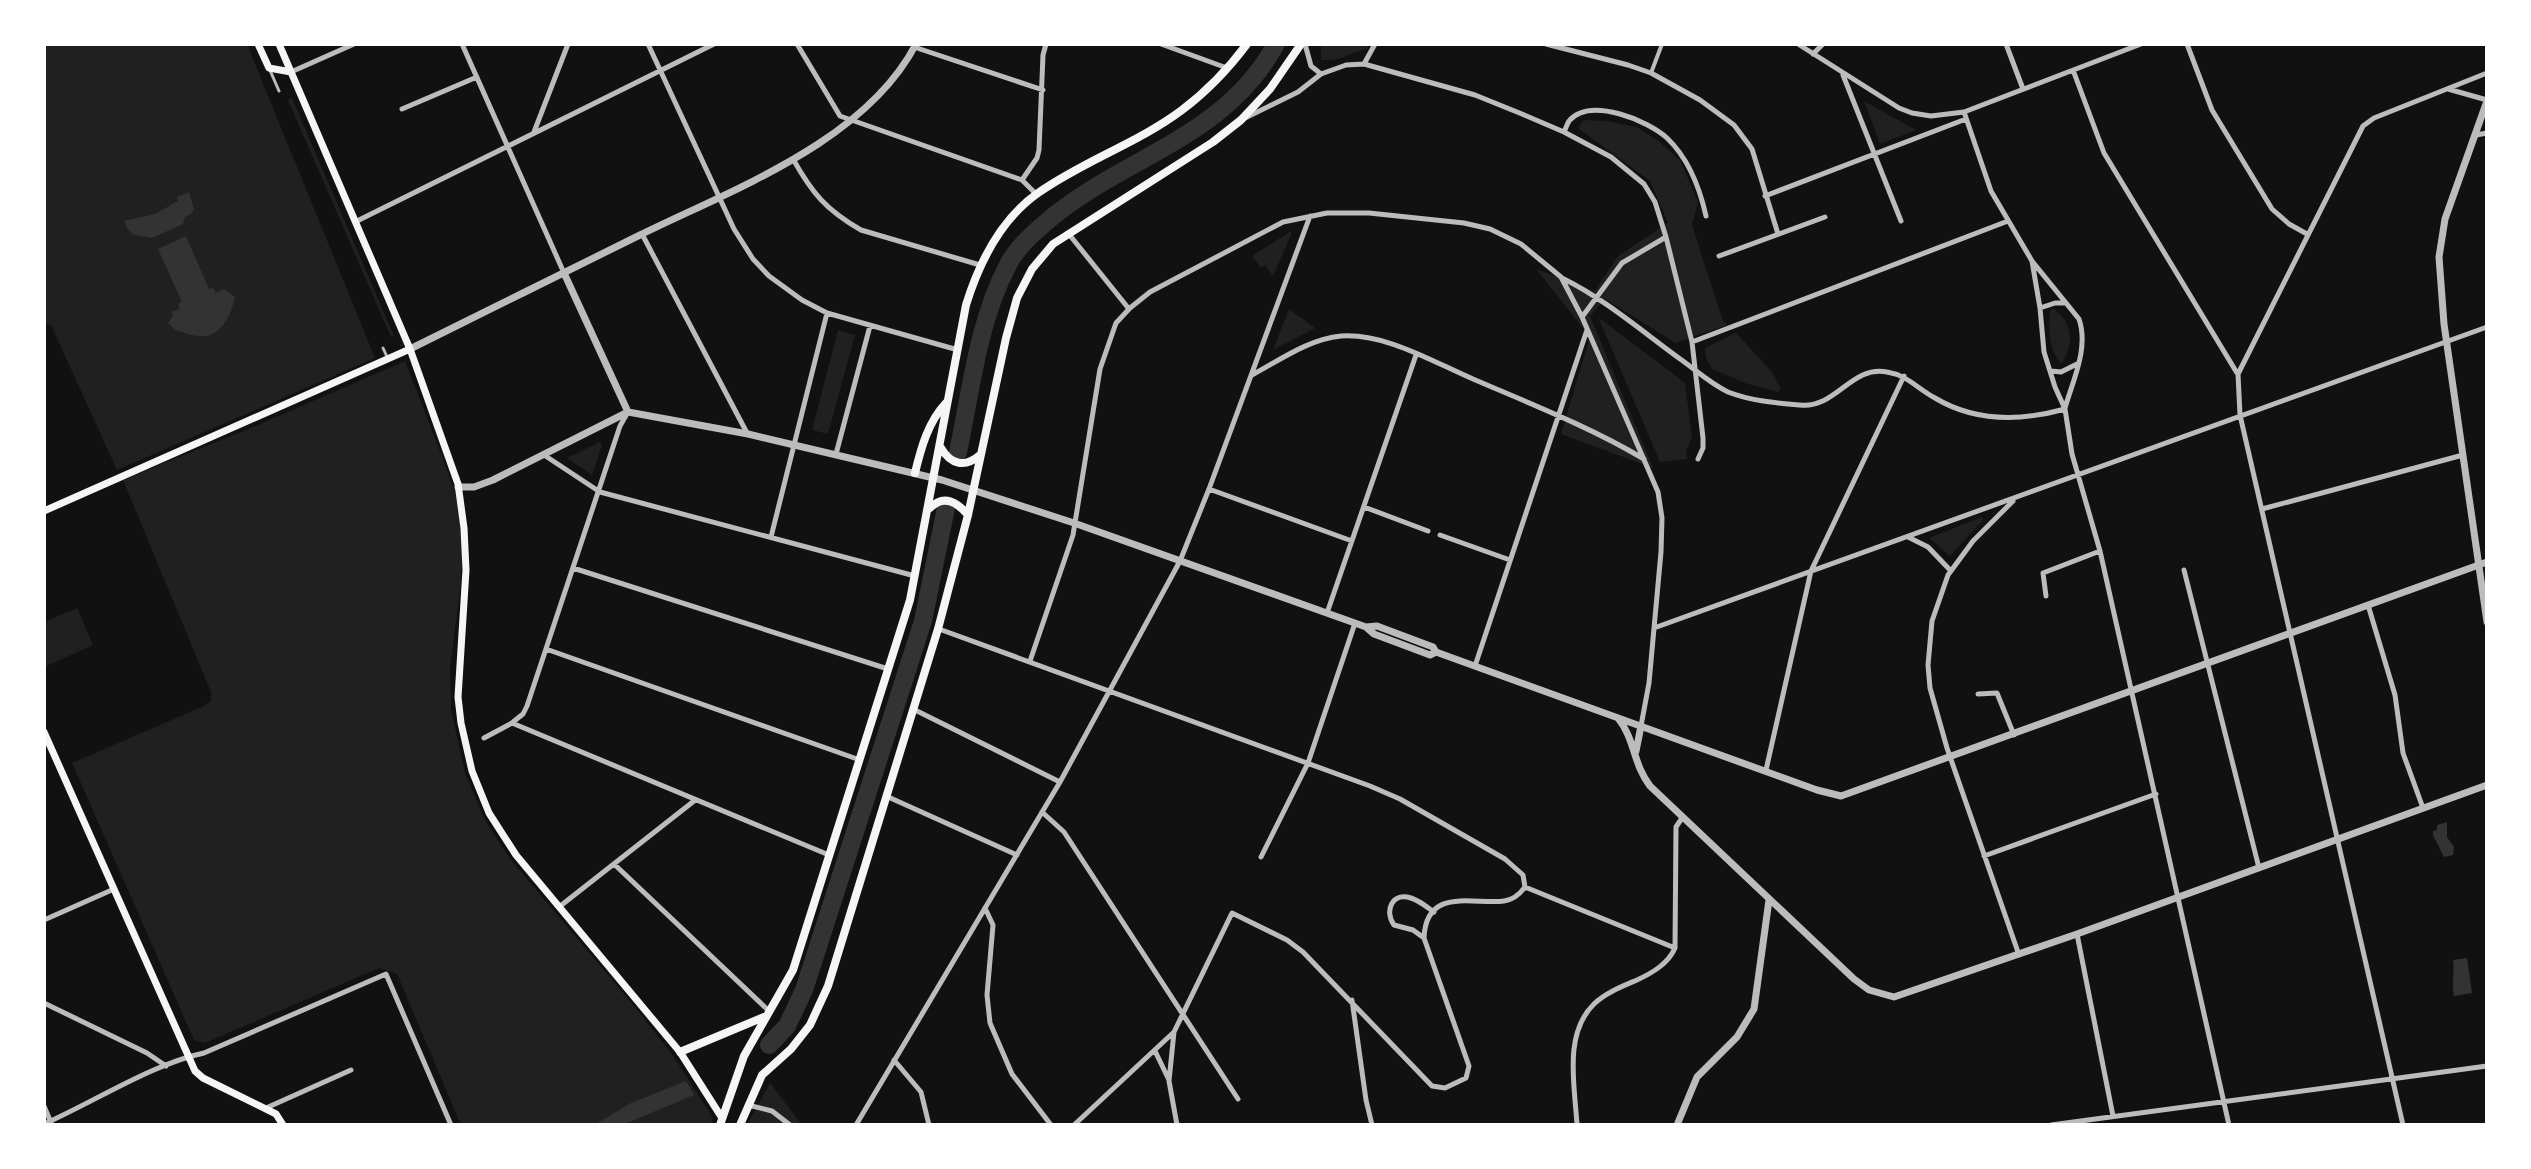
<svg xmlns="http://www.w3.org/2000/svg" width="2531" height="1169" viewBox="0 0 2531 1169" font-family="Arial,sans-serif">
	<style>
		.green { fill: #202020 }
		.water { fill: #333 }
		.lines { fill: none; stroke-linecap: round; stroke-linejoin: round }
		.river { stroke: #333; stroke-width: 18 }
		.service { stroke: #bcbcbc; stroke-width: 3 }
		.pedestrian { stroke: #bcbcbc; stroke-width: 4 }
		.minor { stroke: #bcbcbc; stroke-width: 5 }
		.tertiary { stroke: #bcbcbc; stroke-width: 7 }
		.secondary { stroke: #f5f5f5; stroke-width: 7 }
		.primary { stroke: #f5f5f5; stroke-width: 8 }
	</style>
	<rect width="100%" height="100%" fill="#111"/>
	<!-- green -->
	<path class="green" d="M44,44h203l128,314 -258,112 -66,-145 -7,-2z
		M1321,44h48l-2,5c-22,4 -21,12 -46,11z
		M292,98l102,238 -3,1 -103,-237z
		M1864,101l52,29 -36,14z
		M1583,120l23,1 31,6 20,13 23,20 18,42 -6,23 31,96 4,4 -51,18 -71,-44 -15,17 63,152 -92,-34 29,-97 -54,-68 59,22 23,-35 50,-33 -18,-42 -72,-53z
		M1291,231v4l-18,41 -8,-11 -4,3 -9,-12z
		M2052,308c21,12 23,37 9,56 -12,-14 -13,-35 -11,-53z
		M1289,309l26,19 -42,22z
		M1598,317l87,66 7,54 -6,14 1,8 -27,3z
		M838,330l17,5 -27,99 -16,-4z
		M1736,333l36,39 9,17 -3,3 -30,-8 -36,-15 -6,-11 -1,-10z
		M405,361l40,103 10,29 8,45 -3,53 -10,76 1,42 14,64 21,49 25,38 124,147 39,50 39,61 -2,7h-250l-64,-151 -18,-6 -174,75 -11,-3 -122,-277 132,-57 7,-5v-9l-88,-212 135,-55z
		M600,442l2,3 -10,30 -25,-17z
		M1982,517l1,3 -33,36 -21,-18z
		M77,608l16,37 -49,22v-45z
		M770,1083l32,42h-55z"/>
	<!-- water -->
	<path class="water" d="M189,192l5,17 -3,5 -6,3 -2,7 -31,14c-15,-4 -21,1 -28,-17l31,-7 23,-13 -1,-4z
		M186,236l23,53 4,-1 3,5 8,-4 11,8c-3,16 -14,42 -36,39 -9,0 -17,-5 -24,-6l-7,-7 5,-8 -1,-3 8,-3 -2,-5 4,-2 -24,-53z
		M2447,822v15l7,10 -1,8 -9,2 -11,-22v-4l4,-1v-5z
		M2467,958l5,35 -18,3c-3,-12 1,-23 -1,-36z
		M686,1081l8,14 -72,30h-28l37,-22z"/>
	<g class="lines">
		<!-- river -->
		<path class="river" d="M958,452c13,-61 20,-131 50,-187 7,-15 23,-30 36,-41 76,-67 180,-84 232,-180
			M769,1045l18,-19 17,-36 119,-369 23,-113"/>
		<!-- service -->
		<path class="service" d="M269,68l10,23
			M383,348l5,11"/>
		<!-- pedestrian -->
		<path class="pedestrian" d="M1651,73l11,-29"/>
		<!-- minor -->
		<path class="minor" d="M462,44l102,229
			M648,44l86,185 19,30 16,17 33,24 25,13 131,37
			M797,44l43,72 182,64 14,14
			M1161,44l66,24
			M1305,44l6,22 10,8
			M1546,44l82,21 23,8 49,27 34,25 18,24 26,85
			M1798,44l101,64 13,5 19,3 33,-4 177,-68
			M2006,44l17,45
			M2187,44l25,66 60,99 17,15 18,10
			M914,47l129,43
			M1813,54l10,-10
			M1364,64l11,-20
			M2073,70l31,83 133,220
			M291,72l63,-28
			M1843,75l58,146
			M2448,89l39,11
			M402,109l75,-32
			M1964,112l27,79 41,70 47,58c10,29 -6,61 -14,89
			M1245,118l53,-26 23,-18 25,-9 18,-1 111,31 47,19 42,18 47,25 33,27 11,18 11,35 26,105 11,96v10l-5,11
			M534,132l34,-88
			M1564,132c2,-4 3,-8 5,-11 21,-25 80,0 98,17 21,20 33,51 39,78
			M2476,135l11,-2
			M793,159c19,34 33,51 68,71l119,35
			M1022,180l15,-22 2,-8 4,-95 3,-11
			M1765,196l201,-77
			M357,221l357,-177
			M1068,233l61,76
			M642,234l105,199
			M1719,256l106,-39
			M2032,261l8,47 4,44 11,35 10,22 7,45 28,97 129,574
			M1562,278c43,21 82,55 121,83 15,11 28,23 45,31 23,9 48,11 72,13 36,4 51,-40 87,-33 20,3 31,17 48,26 40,24 87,23 130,11
			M2040,308l15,-5h10
			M1582,317l40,-54 44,-26
			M1692,342l316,-121
			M2051,371l10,1 16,-8
			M1252,375c28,-15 57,-36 89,-39 45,-3 92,26 132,43 58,25 117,48 171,80
			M836,454l34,-128
			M544,455l56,37 315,84
			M1209,489l143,52
			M2013,501l-40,40 -25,34 -16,46 -4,44 2,23 17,60 72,207
			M1364,507l64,24
			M2262,509l201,-54
			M1440,535l70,25
			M771,537l56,-224
			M1908,537l20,10 23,24
			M573,568l315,101
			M2184,570l75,298
			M2046,596l-3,-23 57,-22
			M2368,605l27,90 8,58 20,55
			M1327,613l89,-258
			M1654,628l833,-301
			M939,629l431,157 30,13 105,60 18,16 2,12c-5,7 -12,13 -21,14 -30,4 -78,-15 -80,37l45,128 -3,12 -21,10 -13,-2 -129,-134 -16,-12 -55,-27 -58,119 -100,93
			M546,649l314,111
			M1030,661l43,-126 27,-166 16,-46 14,-15 20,-16 133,-70 44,-9h42l95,10 26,6 31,15 40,33 21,40 76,175 4,26 -1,34 -12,131 -8,43
			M1475,666l112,-336
			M1978,694l19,-1 17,42
			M913,709l147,73
			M513,722l10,-8 4,-8 93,-280 8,-14
			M484,738l28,-15 317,132
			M1766,770l45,-199 93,-195
			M886,796l131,59
			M1042,812l22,20 174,267
			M1984,856l172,-62
			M1261,857l47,-94 47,-140
			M614,864l155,147
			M1525,887l150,61
			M559,907l135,-106
			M985,908l8,17 -6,70 3,28 22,51 39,51
			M44,920l70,-31
			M2077,934l36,182
			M1424,938l-11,-8 -19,-5c-10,-14 -2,-33 17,-27 9,3 16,9 23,14
			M1352,1000l14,100 6,25
			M44,1003l103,50 19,13
			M1174,1032l-5,49 8,44
			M1155,1051l14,29
			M894,1060l27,32 8,33
			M748,1105l24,6 18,14
			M44,1106l8,19
			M266,1108l85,-38
			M44,1124c50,-22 108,-60 160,-71l182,-79 65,151
			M856,1125l204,-343 120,-221 29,-72 101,-273
			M1577,1125c-2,-38 -14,-91 17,-121 11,-11 29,-18 43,-24 15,-7 31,-16 38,-32l1,-121 6,-9
			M2051,1125l436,-59
			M2403,1125l-163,-710 -2,-41 125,-248 11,-8 113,-45"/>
		<!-- tertiary -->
		<path class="tertiary" d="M2487,101l-42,118 -6,38 5,67 43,298
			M564,273l64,139
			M410,349c77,-38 153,-76 230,-114 93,-46 225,-93 276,-191
			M628,412l120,22 194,46 132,43 292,104 8,7 56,21 6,-3
			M458,487h16l19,-7 135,-68
			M1366,627l11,-1 56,21 3,5 381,138 24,6 646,-234
			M1618,718c17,21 15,46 32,68l204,193 15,11 25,7 183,-63 410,-149
			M1636,751l5,-25
			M1677,1125l20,-48 40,-40 17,-28 15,-109"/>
		<!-- secondary -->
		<path class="secondary" d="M258,44l11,24 22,4
			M279,44l131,305 48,135 6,44 2,42 -8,127 3,26 11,48 17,42 27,42 164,197 42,66
			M44,511l366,-162
			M44,732l151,339 8,7 73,36 7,11"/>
		<!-- primary -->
		<path class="primary" d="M941,448c10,17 24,20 39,7
			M915,473c6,-25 13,-51 31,-70
			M930,508c14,-14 27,-6 38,7
			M680,1052l84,-35
			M720,1125l24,-69 49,-86 117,-370 56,-295c13,-42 35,-86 72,-112 45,-32 100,-50 144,-83 24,-18 47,-42 65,-66
			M740,1125l22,-50 29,-26 19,-24 18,-39 110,-357 30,-114 38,-177 11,-40 15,-29 21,-25 160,-102 28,-22 29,-31 31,-45"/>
	</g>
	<!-- border -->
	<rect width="2531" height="1169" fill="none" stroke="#ffffff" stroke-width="92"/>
</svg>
